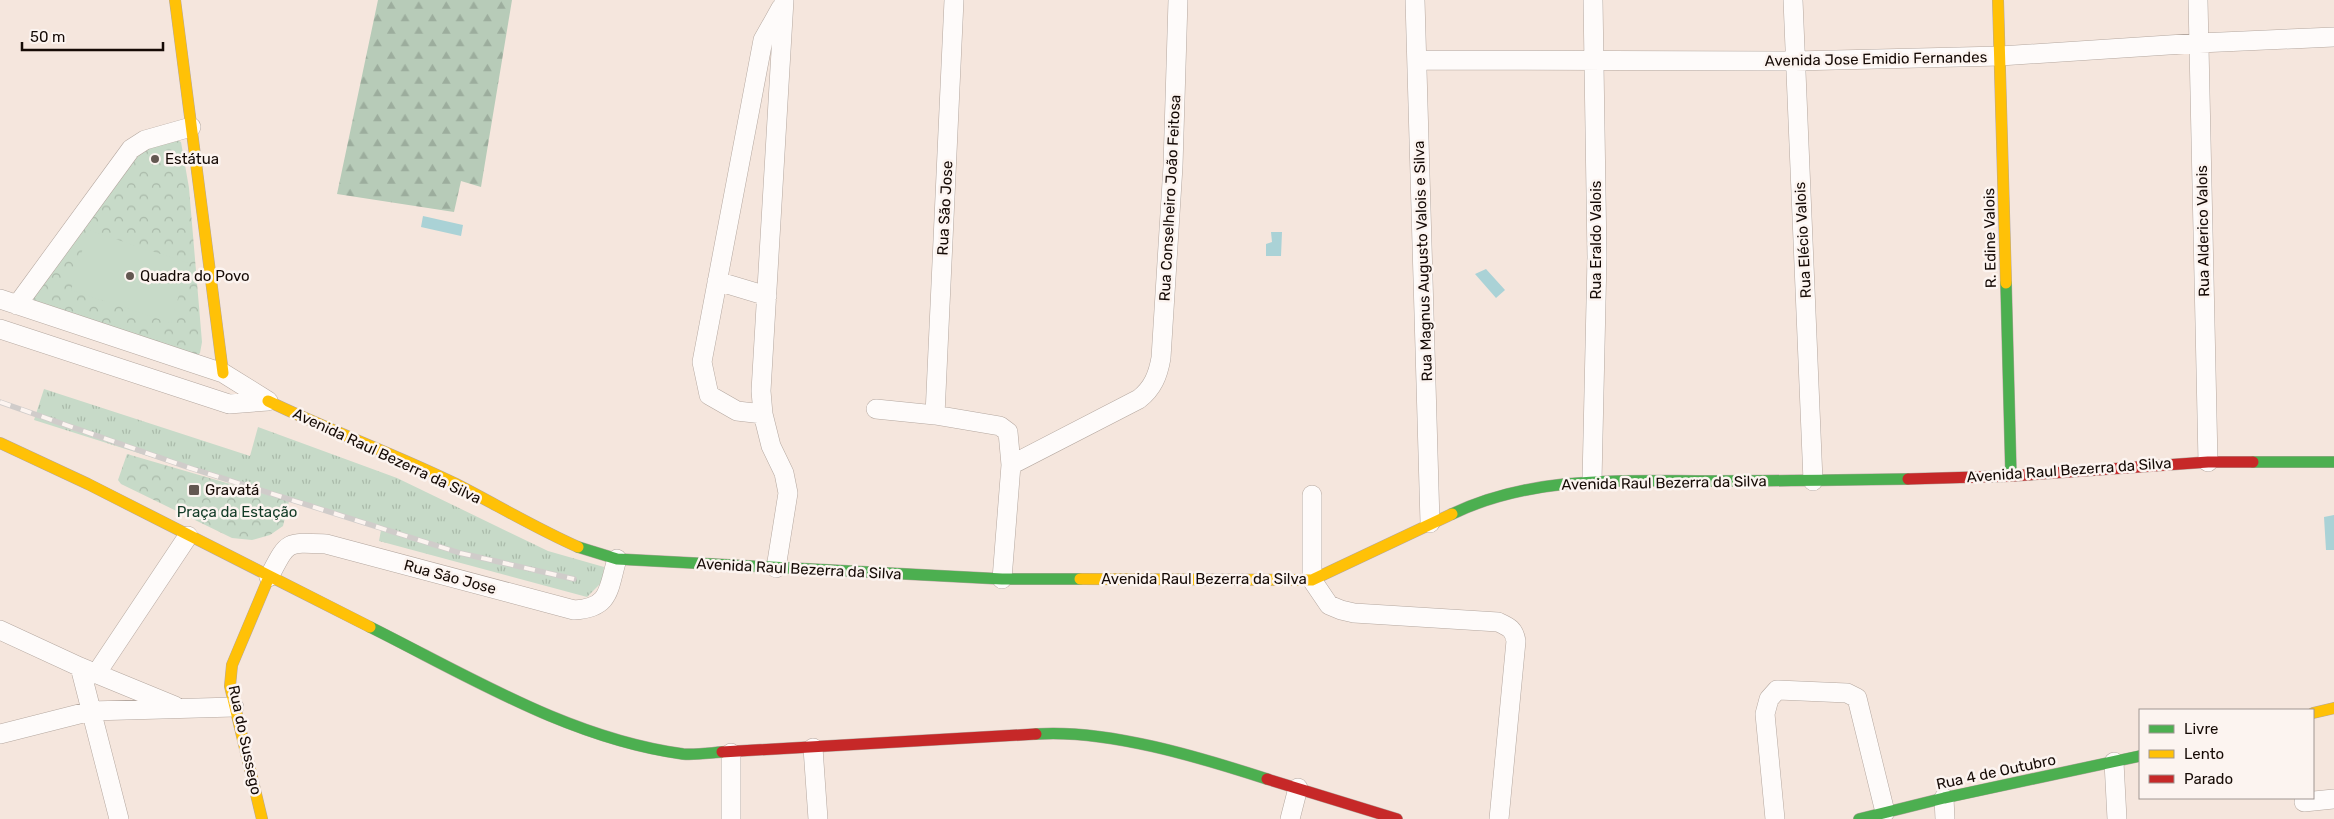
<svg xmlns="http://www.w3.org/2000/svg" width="2334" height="819" viewBox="0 0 2334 819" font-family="Rubik,sans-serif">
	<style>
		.grass { fill: url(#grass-tufts) }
		.forest { fill: url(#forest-firs) }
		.park { fill: url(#park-crowns) }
		.garden { fill: #c7dac8 }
		.water { fill: #aad2d6 }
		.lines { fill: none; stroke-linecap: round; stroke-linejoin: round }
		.street-casing { stroke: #b4a79f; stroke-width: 20 }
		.fast-casing { stroke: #b4a79f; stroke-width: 12 }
		.slow-casing { stroke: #b4a79f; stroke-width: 12 }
		.jam-casing { stroke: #b4a79f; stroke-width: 12 }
		.street { stroke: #fefbfa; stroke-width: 19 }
		.fast { stroke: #4caf50; stroke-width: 11 }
		.slow { stroke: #ffc107; stroke-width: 11 }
		.jam { stroke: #c62828; stroke-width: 11 }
		.rail-casing { stroke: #d0ccca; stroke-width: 5.5 }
		.rail { stroke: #fcf4f0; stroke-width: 4; stroke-dasharray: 11; stroke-linecap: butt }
		.poi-dot { fill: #635751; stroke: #fcf4f0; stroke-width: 2 }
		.labels { text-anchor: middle; stroke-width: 5; stroke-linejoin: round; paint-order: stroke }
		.street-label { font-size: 15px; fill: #150a05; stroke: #fcf4f0 }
		.poi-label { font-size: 15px; fill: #150a05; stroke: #fcf4f0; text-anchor: start }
		.park-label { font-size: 15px; fill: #113a26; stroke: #fcf4f0 }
	</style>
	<defs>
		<pattern id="grass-tufts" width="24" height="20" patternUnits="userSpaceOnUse" patternTransform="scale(1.25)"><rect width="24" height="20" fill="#c7dac8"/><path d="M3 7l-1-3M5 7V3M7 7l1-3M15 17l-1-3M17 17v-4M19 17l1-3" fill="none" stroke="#aabaaa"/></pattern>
		<pattern id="forest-firs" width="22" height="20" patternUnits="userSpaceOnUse" patternTransform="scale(1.25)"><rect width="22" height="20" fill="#b7cbb8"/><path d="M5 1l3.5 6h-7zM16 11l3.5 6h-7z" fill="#9cad9d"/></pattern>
		<pattern id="park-crowns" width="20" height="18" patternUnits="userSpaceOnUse" patternTransform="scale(1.25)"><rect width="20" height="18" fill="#c7dac8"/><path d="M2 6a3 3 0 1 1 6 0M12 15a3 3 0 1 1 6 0" fill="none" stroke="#aabaaa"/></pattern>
	</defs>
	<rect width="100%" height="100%" fill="#f5e6dd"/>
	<!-- grass -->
	<path class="grass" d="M44,389l206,67 8,-29 139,51 151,73 56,16 -1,14 -16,16 -208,-56 2,-11 -347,-110z"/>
	<!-- forest -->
	<path class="forest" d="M378,0h134l-31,187 -20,-6 -7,31 -117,-18z"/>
	<!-- park -->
	<path class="park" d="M171,137l10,5 8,46 13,154 -2,11 -4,4 -162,-53 -1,-7 107,-145z
		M127,454l162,47 -6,25 -13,9 -18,5 -20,-2 -111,-54 -3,-4z"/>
	<!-- garden -->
	<path class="garden" d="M88,230l100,33 -17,60 -100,-33z"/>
	<!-- water -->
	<path class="water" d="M423,216l40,9 -2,11 -40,-9z
		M1271,232h11l-1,24h-15v-12l6,-2z
		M1486,269l19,21 -9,8 -21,-24z
		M2334,515v35h-8l-2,-33z"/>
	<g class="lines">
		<defs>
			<path id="street" d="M1415,0l15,523
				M1793,0l20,481
				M2198,0l10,462
				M1418,60l377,1 205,-5 199,-13 135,-6
				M717,281l50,15
				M0,299l223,74 45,28
				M17,305l114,-156 14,-9 46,-13
				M0,329l229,75 39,-3
				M876,409l59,6 65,11 8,6 3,33 -9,114
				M763,414l-26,-3 -28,-16 -7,-33 61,-322 18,-32
				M935,415l19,-415
				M1011,465l128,-66c14,-11 19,-24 22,-41l12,-192 5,-166
				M1592,481l5,-224 -4,-257
				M1312,495v85l17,25 12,5 13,3 144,9c11,5 16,7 18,19l-17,178
				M776,568l12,-75 -4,-20 -13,-27 -8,-32 -2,-23 23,-391
				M269,577c19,-36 16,-35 57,-33l248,66c37,-2 34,-21 43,-51
				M0,630l80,37 95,39
				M80,667l39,152
				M96,674l92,-138
				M0,734l91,-23 143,-4
				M813,748l5,71
				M2114,762l3,57
				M1944,798l1,21
				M2304,802l30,-3
				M731,819v-66
				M1290,819l8,-31
				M1775,819l-10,-105 4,-15 8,-9 70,3 10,5 28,114"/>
			<path id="fast" d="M2006,283l5,193
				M2253,462h81
				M1452,514c81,-39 170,-33 258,-33 66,0 132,-1 198,-2
				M578,547l39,12 385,20h78
				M370,627c100,50 201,112 313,127 12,1 26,-1 39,-2
				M1036,734c71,-5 163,23 231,45
				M1859,819l85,-21 196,-42"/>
			<path id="slow" d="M175,0l48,373
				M1998,0l8,283
				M268,401c62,30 127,53 188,83 41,21 79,44 122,63
				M0,443l88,41 282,143
				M1080,579l232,1 140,-66
				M2313,713l21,-5
				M262,819l-32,-133 2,-21 37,-88"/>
			<path id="jam" d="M1908,479l103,-3 197,-14h45
				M722,752l314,-18
				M1267,779l130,40"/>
		</defs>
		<!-- street casing -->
		<use href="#street" class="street-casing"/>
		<!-- fast casing -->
		<use href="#fast" class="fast-casing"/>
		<!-- slow casing -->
		<use href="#slow" class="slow-casing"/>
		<!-- jam casing -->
		<use href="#jam" class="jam-casing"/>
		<!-- street -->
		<use href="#street" class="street"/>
		<!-- fast -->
		<use href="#fast" class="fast"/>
		<!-- slow -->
		<use href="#slow" class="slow"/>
		<!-- jam -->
		<use href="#jam" class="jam"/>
		<defs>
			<path id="rail" d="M0,402l187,65 273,86 114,26"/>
		</defs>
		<!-- rail casing -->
		<use href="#rail" class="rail-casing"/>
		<!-- rail -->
		<use href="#rail" class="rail"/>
	</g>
	<!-- markers -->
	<g class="poi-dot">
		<circle cx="155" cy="159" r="5"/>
		<circle cx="130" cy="276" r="5"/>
		<rect x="188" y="484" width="12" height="12" rx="2.5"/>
	</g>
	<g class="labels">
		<!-- street labels -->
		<g class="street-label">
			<text transform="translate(1876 59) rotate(-1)" y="5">Avenida Jose Emidio Fernandes</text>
			<text transform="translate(1170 198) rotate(-87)" y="5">Rua Conselheiro João Feitosa</text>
			<text transform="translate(945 208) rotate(-87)" y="5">Rua São Jose</text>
			<text transform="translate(2203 231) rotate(-91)" y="5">Rua Alderico Valois</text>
			<text transform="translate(1990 238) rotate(-91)" y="5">R. Edine Valois</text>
			<text transform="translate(1596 240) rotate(-90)" y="5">Rua Eraldo Valois</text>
			<text transform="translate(1803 240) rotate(-93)" y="5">Rua Elécio Valois</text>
			<text transform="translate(1423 261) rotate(-92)" y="5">Rua Magnus Augusto Valois e Silva</text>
			<text transform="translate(387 456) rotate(25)" y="5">Avenida Raul Bezerra da Silva</text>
			<text transform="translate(2069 470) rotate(-4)" y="5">Avenida Raul Bezerra da Silva</text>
			<text transform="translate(1664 483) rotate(-1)" y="5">Avenida Raul Bezerra da Silva</text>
			<text transform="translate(799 569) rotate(3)" y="5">Avenida Raul Bezerra da Silva</text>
			<text transform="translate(450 577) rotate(15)" y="5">Rua São Jose</text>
			<text x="1204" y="584">Avenida Raul Bezerra da Silva</text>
			<text transform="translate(245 740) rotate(78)" y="5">Rua do Sussego</text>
			<text transform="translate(1996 772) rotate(-12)" y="5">Rua 4 de Outubro</text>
		</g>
		<!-- poi labels -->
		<g class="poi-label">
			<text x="165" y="164">Estátua</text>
			<text x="140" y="281">Quadra do Povo</text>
			<text x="205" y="495">Gravatá</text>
		</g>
		<!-- park labels -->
		<g class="park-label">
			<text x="237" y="517">Praça da Estação</text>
		</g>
	</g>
	<!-- legend -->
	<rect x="2139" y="709" width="175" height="90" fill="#fcf4f0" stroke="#a09692"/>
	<rect x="2149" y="725" width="25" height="8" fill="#4caf50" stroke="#a09692"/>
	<text x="2184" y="734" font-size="15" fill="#150a05">Livre</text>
	<rect x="2149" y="750" width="25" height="8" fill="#ffc107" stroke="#a09692"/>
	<text x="2184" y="759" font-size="15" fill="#150a05">Lento</text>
	<rect x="2149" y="775" width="25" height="8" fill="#c62828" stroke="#a09692"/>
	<text x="2184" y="784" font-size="15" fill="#150a05">Parado</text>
	<!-- scale -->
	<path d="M22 42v8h141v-8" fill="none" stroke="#150a05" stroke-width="2.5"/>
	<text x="30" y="42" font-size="15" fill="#150a05" stroke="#fcf4f0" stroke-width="4" paint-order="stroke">50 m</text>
</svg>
